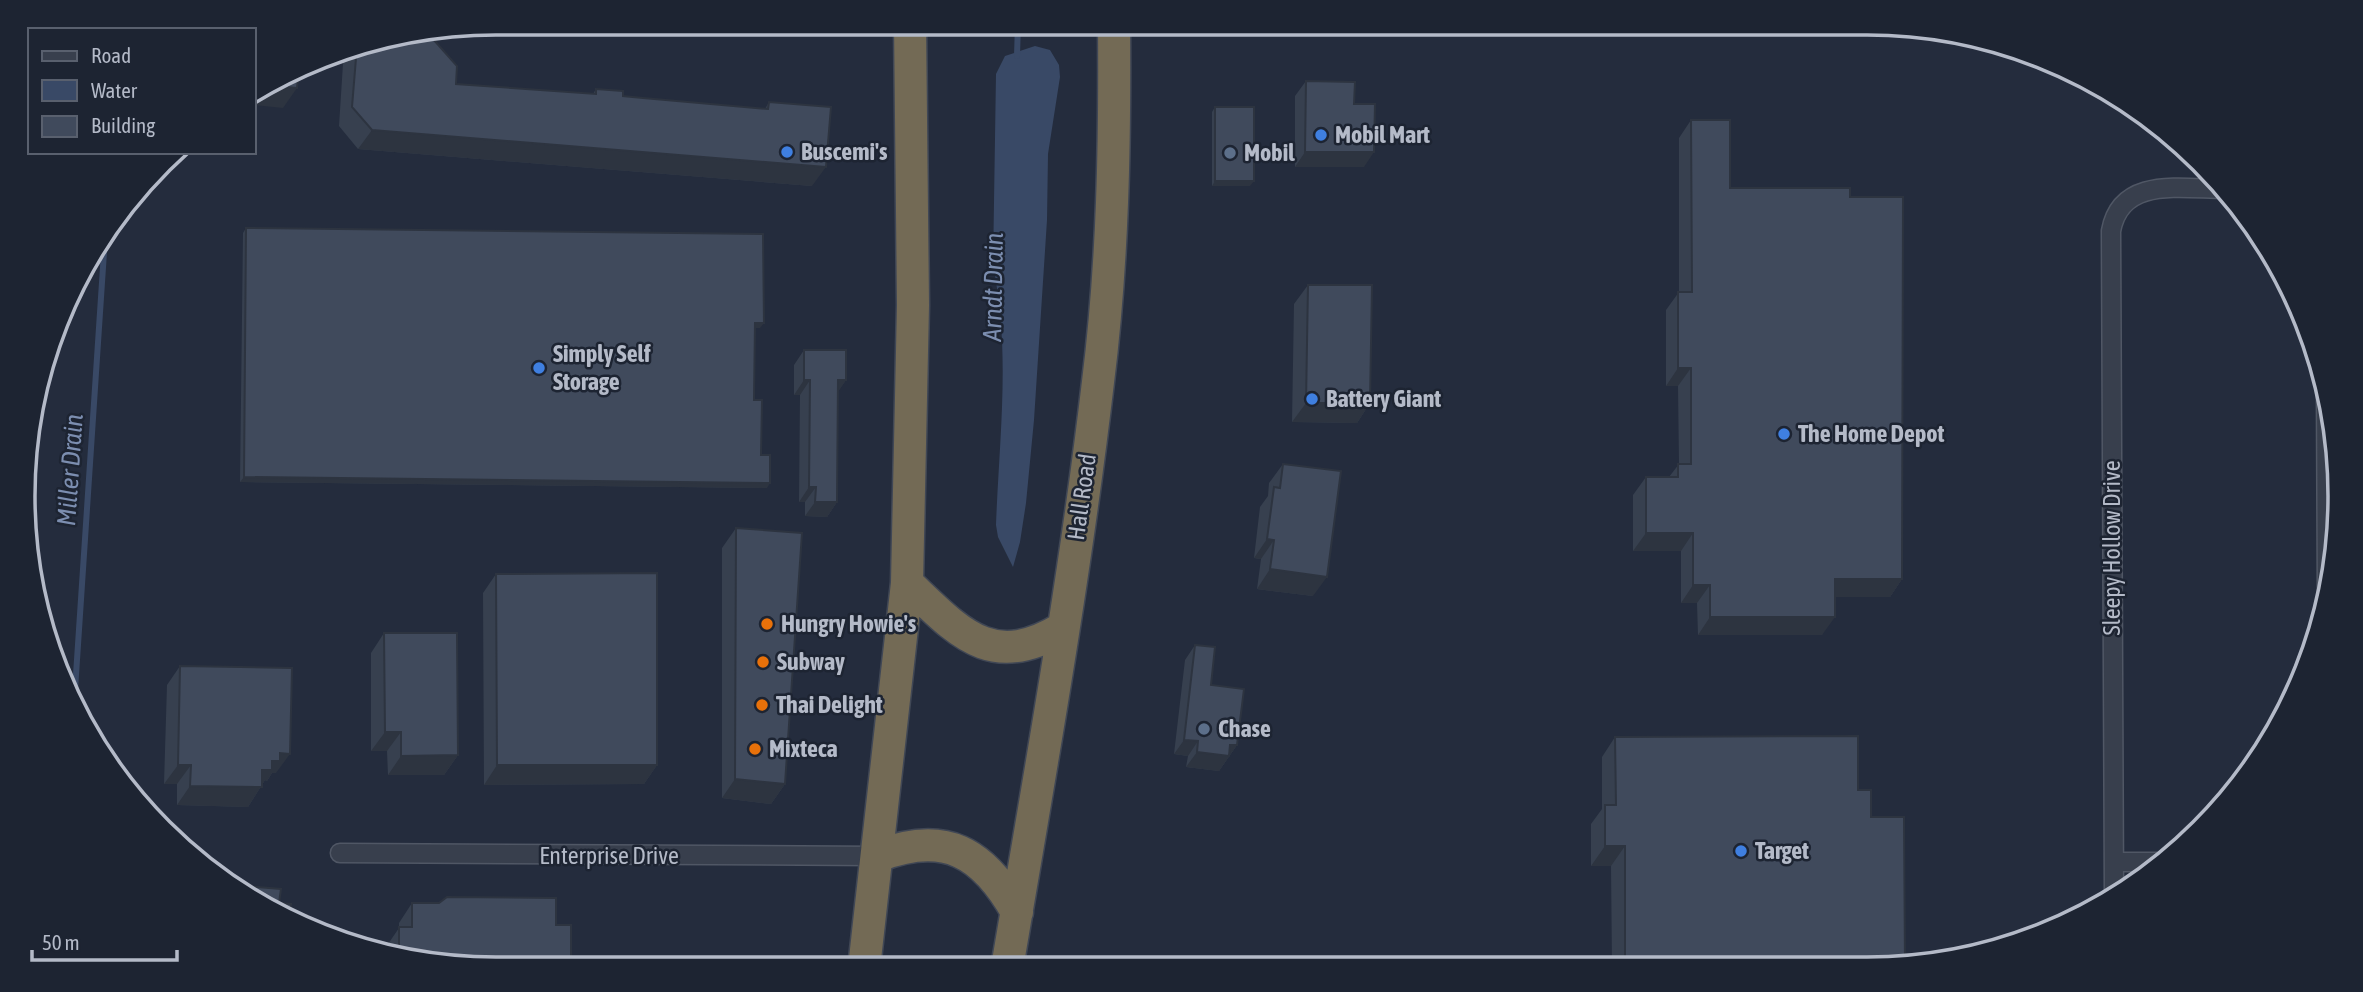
<svg xmlns="http://www.w3.org/2000/svg" width="2363" height="992" viewBox="0 0 2363 992" font-family="'Asap Condensed',sans-serif">
	<style>
		.water { fill: #394966 }
		.lines { fill: none; stroke-linecap: round; stroke-linejoin: round }
		.stream { stroke: #394966; stroke-width: 6 }
		.street-casing { stroke: #505765; stroke-width: 21 }
		.highway-casing { stroke: #404755; stroke-width: 35 }
		.street { stroke: #383f4d; stroke-width: 18 }
		.highway { stroke: #736a55; stroke-width: 32 }
		.wall { fill: #37404f }
		.shaded-wall { fill: #2d3440 }
		.building { fill: #404a5c; stroke: #2d3440; stroke-width: 2 }
		.shop-dot { fill: #3f7fe0; stroke: #1d2432; stroke-width: 2.5 }
		.service-dot { fill: #5c6f8a; stroke: #1d2432; stroke-width: 2.5 }
		.food-dot { fill: #e8710a; stroke: #1d2432; stroke-width: 2.5 }
		.labels { text-anchor: middle; stroke-width: 5; stroke-linejoin: round; paint-order: stroke }
		.poi-label { font-size: 24px; font-weight: bold; fill: #b4bac8; stroke: #1d2432; text-anchor: start }
		.street-label { font-size: 24px; fill: #b4bac8; stroke: #1d2432 }
		.water-label { font-size: 26px; font-style: italic; fill: #7c8eb0; stroke: #1d2432 }
		.rim { fill: none; stroke: #b4bac8; stroke-width: 3.5 }
	</style>
	<rect width="100%" height="100%" fill="#242c3d"/>
	<!-- water -->
	<path class="water" d="M1035,46l15,4 9,15 1,12 -12,77 -1,66 -13,200 -8,83 -6,39 -7,25 -15,-30 -2,-12c3,-85 15,-175 -3,-259l3,-192 9,-18z"/>
	<g class="lines">
		<!-- stream -->
		<path class="stream" d="M1017,56l1,-33
			M74,705l31,-468"/>
		<defs>
			<path id="street" d="M2326,386l1,210
				M340,853l538,3
				M2114,862h50
				M2114,895l-3,-664c10,-55 70,-42 114,-42"/>
			<path id="highway" d="M907,583c52,49 84,89 156,45
				M878,856c67,-26 105,-4 139,56
				M864,968l43,-385 6,-278 -3,-282
				M1007,968c33,-195 68,-390 91,-586 15,-119 17,-240 16,-359"/>
		</defs>
		<!-- street casing -->
		<use href="#street" class="street-casing"/>
		<!-- highway casing -->
		<use href="#highway" class="highway-casing"/>
		<!-- street -->
		<use href="#street" class="street"/>
		<!-- highway -->
		<use href="#highway" class="highway"/>
	</g>
	<!-- wall -->
	<path class="wall" d="M415,36l41,48 137,10 3,-5 27,7 20,2 122,11 4,-7 43,84 -454,-37 -19,-23 5,-78z
		M1306,81l48,23 10,63h-69v-71z
		M1215,107l35,79h-38v-74z
		M1691,120l39,68 120,9 52,382 -12,18h-55l-13,38h-124l-1,-32h-16v-52h-48v-56l13,-18h23l10,-13 -1,-78h-12v-76l13,-18v-154z
		M246,228l514,100h-5l-1,72 13,88 -527,-6 3,-249z
		M1308,285l62,118 -13,20 -65,-1 2,-118z
		M804,350l42,30 -8,11 -1,111 -10,15 -22,-1v-14h-6l1,-107h-6v-30z
		M1283,464l30,132 -56,-7 4,-30 -7,-1 6,-51 8,-11 1,-13z
		M736,528l49,256 -14,20 -49,-6v-250z
		M496,574l161,191 -13,19 -160,1 -1,-192z
		M384,633l74,122 -14,20h-56l-1,-24h-16v-98z
		M1195,645l16,40 26,60 -18,26 -33,-4 2,-11 -14,-2 11,-94z
		M180,666l96,107h-4l-5,8 -2,-1 -17,27 -71,-2v-21h-13l3,-99z
		M1615,737l243,53 13,27 34,148 -293,1 -1,-100h-20v-42l11,-15v-52z
		M412,903l144,22 -60,44 -110,-18v-4l13,-19v-5z"/>
	<!-- shaded-wall -->
	<path class="shaded-wall" d="M262,85l35,3 -14,20 -29,-3v-15z
		M372,130l454,37 -14,19 -454,-37z
		M1305,152h69l-10,15h-69z
		M1215,181h39l-4,5h-38z
		M755,323h9l-4,5h-9z
		M1678,368h13l-13,18h-12z
		M804,380h6l-10,15h-6z
		M838,380h8l-10,15z
		M1306,403h64l-13,20 -65,-1z
		M244,477l526,6 -3,5 -527,-6z
		M809,487h7l-11,15h-6z
		M815,502h22l-10,15 -22,-1z
		M1646,533h47l-12,18h-48z
		M1267,539l7,1 -13,19 -7,-1z
		M1270,569l57,8 -14,19 -56,-7z
		M1835,579h67l-12,18h-68z
		M1693,585h17l-13,18h-16z
		M1710,617h125l-13,18h-124z
		M385,732h16l-14,19h-16z
		M1184,740l14,1 -10,15 -14,-2z
		M1230,745h7l-18,26 -33,-4 11,-15z
		M280,753l10,1 -14,19h-4l-5,8 -2,-1 -17,27 -71,-2 13,-19 82,-25z
		M458,755l-14,20h-56l13,-19z
		M178,765h13l-14,19h-13z
		M497,765h160l-13,19 -160,1z
		M735,779l50,5 -14,20 -49,-6z
		M1605,846h20l-14,20h-20z"/>
	<!-- building -->
	<path class="building" d="M415,36v1l18,2 24,27 -1,18 140,10v-5l27,2v5l20,2 125,11 1,-7 62,5 -5,60 -454,-37 -20,-23 5,-61z
		M299,68l-2,20 -35,-3z
		M1306,81l49,1 -1,22h21l-1,48h-69z
		M1215,107h39v74h-39z
		M1691,120h39v68h120v9h53l-1,382h-67v38h-125v-32h-17v-52h-47v-56h32v-13h13v-96h-13v-76h14z
		M246,228l517,6 1,89h-9l-1,77h8l-1,55h9v28l-526,-6z
		M1308,285h64l-2,118h-64z
		M804,350h42v30h-8l-1,122h-22l1,-15h-7l1,-107h-6z
		M1283,464l58,7 -14,106 -57,-8 4,-29 -7,-1 7,-52 6,1z
		M736,528l66,5 -17,251 -50,-5z
		M657,573v192h-160l-1,-191z
		M384,633h73l1,122 -57,1v-24h-16z
		M1195,645l20,2 -4,38 33,4 -7,56h-7l-1,11 -32,-4 1,-11 -14,-1z
		M180,666l112,2 -2,86 -10,-1v8h-8v9h-10v17l-72,-1 1,-21h-13z
		M1858,736v54h13v27h33l1,148 -280,1v-120h-20v-41h11l-1,-68z
		M231,885l50,4 -2,14 12,1 -1,9 17,2 -1,11 22,2v9l-68,-31z
		M447,897l109,1v27h15v44h-75l-97,-16v-26h13v-24h27z"/>
	<!-- markers -->
	<g class="shop-dot">
		<circle cx="1321" cy="135" r="7"/>
		<circle cx="787" cy="152" r="7"/>
		<circle cx="539" cy="368" r="7"/>
		<circle cx="1312" cy="399" r="7"/>
		<circle cx="1784" cy="434" r="7"/>
		<circle cx="1741" cy="851" r="7"/>
	</g>
	<g class="service-dot">
		<circle cx="1230" cy="153" r="7"/>
		<circle cx="1204" cy="729" r="7"/>
	</g>
	<g class="food-dot">
		<circle cx="767" cy="624" r="7"/>
		<circle cx="763" cy="662" r="7"/>
		<circle cx="762" cy="705" r="7"/>
		<circle cx="755" cy="749" r="7"/>
	</g>
	<g class="labels">
		<!-- poi labels -->
		<g class="poi-label">
			<text x="1335" y="143">Mobil Mart</text>
			<text x="801" y="160">Buscemi's</text>
			<text x="1244" y="161">Mobil</text>
			<text x="553" y="362">Simply Self<tspan x="553" dy="28">Storage</tspan></text>
			<text x="1326" y="407">Battery Giant</text>
			<text x="1798" y="442">The Home Depot</text>
			<text x="781" y="632">Hungry Howie's</text>
			<text x="777" y="670">Subway</text>
			<text x="776" y="713">Thai Delight</text>
			<text x="1218" y="737">Chase</text>
			<text x="769" y="757">Mixteca</text>
			<text x="1755" y="859">Target</text>
		</g>
		<!-- street labels -->
		<g class="street-label">
			<text transform="translate(1082 497) rotate(-82)" y="8">Hall Road</text>
			<text transform="translate(2112 548) rotate(-90)" y="8">Sleepy Hollow Drive</text>
			<text x="609" y="864">Enterprise Drive</text>
		</g>
		<!-- water labels -->
		<g class="water-label">
			<text transform="translate(993 287) rotate(-89)" y="9">Arndt Drain</text>
			<text transform="translate(70 470) rotate(-86)" y="9">Miller Drain</text>
		</g>
	</g>
	<!-- crop -->
	<path d="M0 0H2363V992H0ZM496 35H1867A461 461 0 0 1 2328 496V496A461 461 0 0 1 1867 957H496A461 461 0 0 1 35 496V496A461 461 0 0 1 496 35Z" fill="#1d2432" fill-rule="evenodd"/>
	<path class="rim" d="M496 35H1867A461 461 0 0 1 2328 496V496A461 461 0 0 1 1867 957H496A461 461 0 0 1 35 496V496A461 461 0 0 1 496 35Z"/>
	<!-- legend -->
	<rect x="28" y="28" width="228" height="126" fill="#1d2432" stroke="#59606e" stroke-width="2"/>
	<rect x="42" y="51" width="35" height="10" fill="#383f4d" stroke="#59606e" stroke-width="2"/>
	<text x="91" y="63" font-size="21" fill="#b4bac8">Road</text>
	<rect x="42" y="80" width="35" height="21" fill="#394966" stroke="#59606e" stroke-width="2"/>
	<text x="91" y="98" font-size="21" fill="#b4bac8">Water</text>
	<rect x="42" y="116" width="35" height="21" fill="#404a5c" stroke="#59606e" stroke-width="2"/>
	<text x="91" y="133" font-size="21" fill="#b4bac8">Building</text>
	<!-- scale -->
	<path d="M32 950v10h145v-10" fill="none" stroke="#b4bac8" stroke-width="3.5"/>
	<text x="42" y="950" font-size="21" fill="#b4bac8" stroke="#1d2432" stroke-width="5" paint-order="stroke">50 m</text>
</svg>
